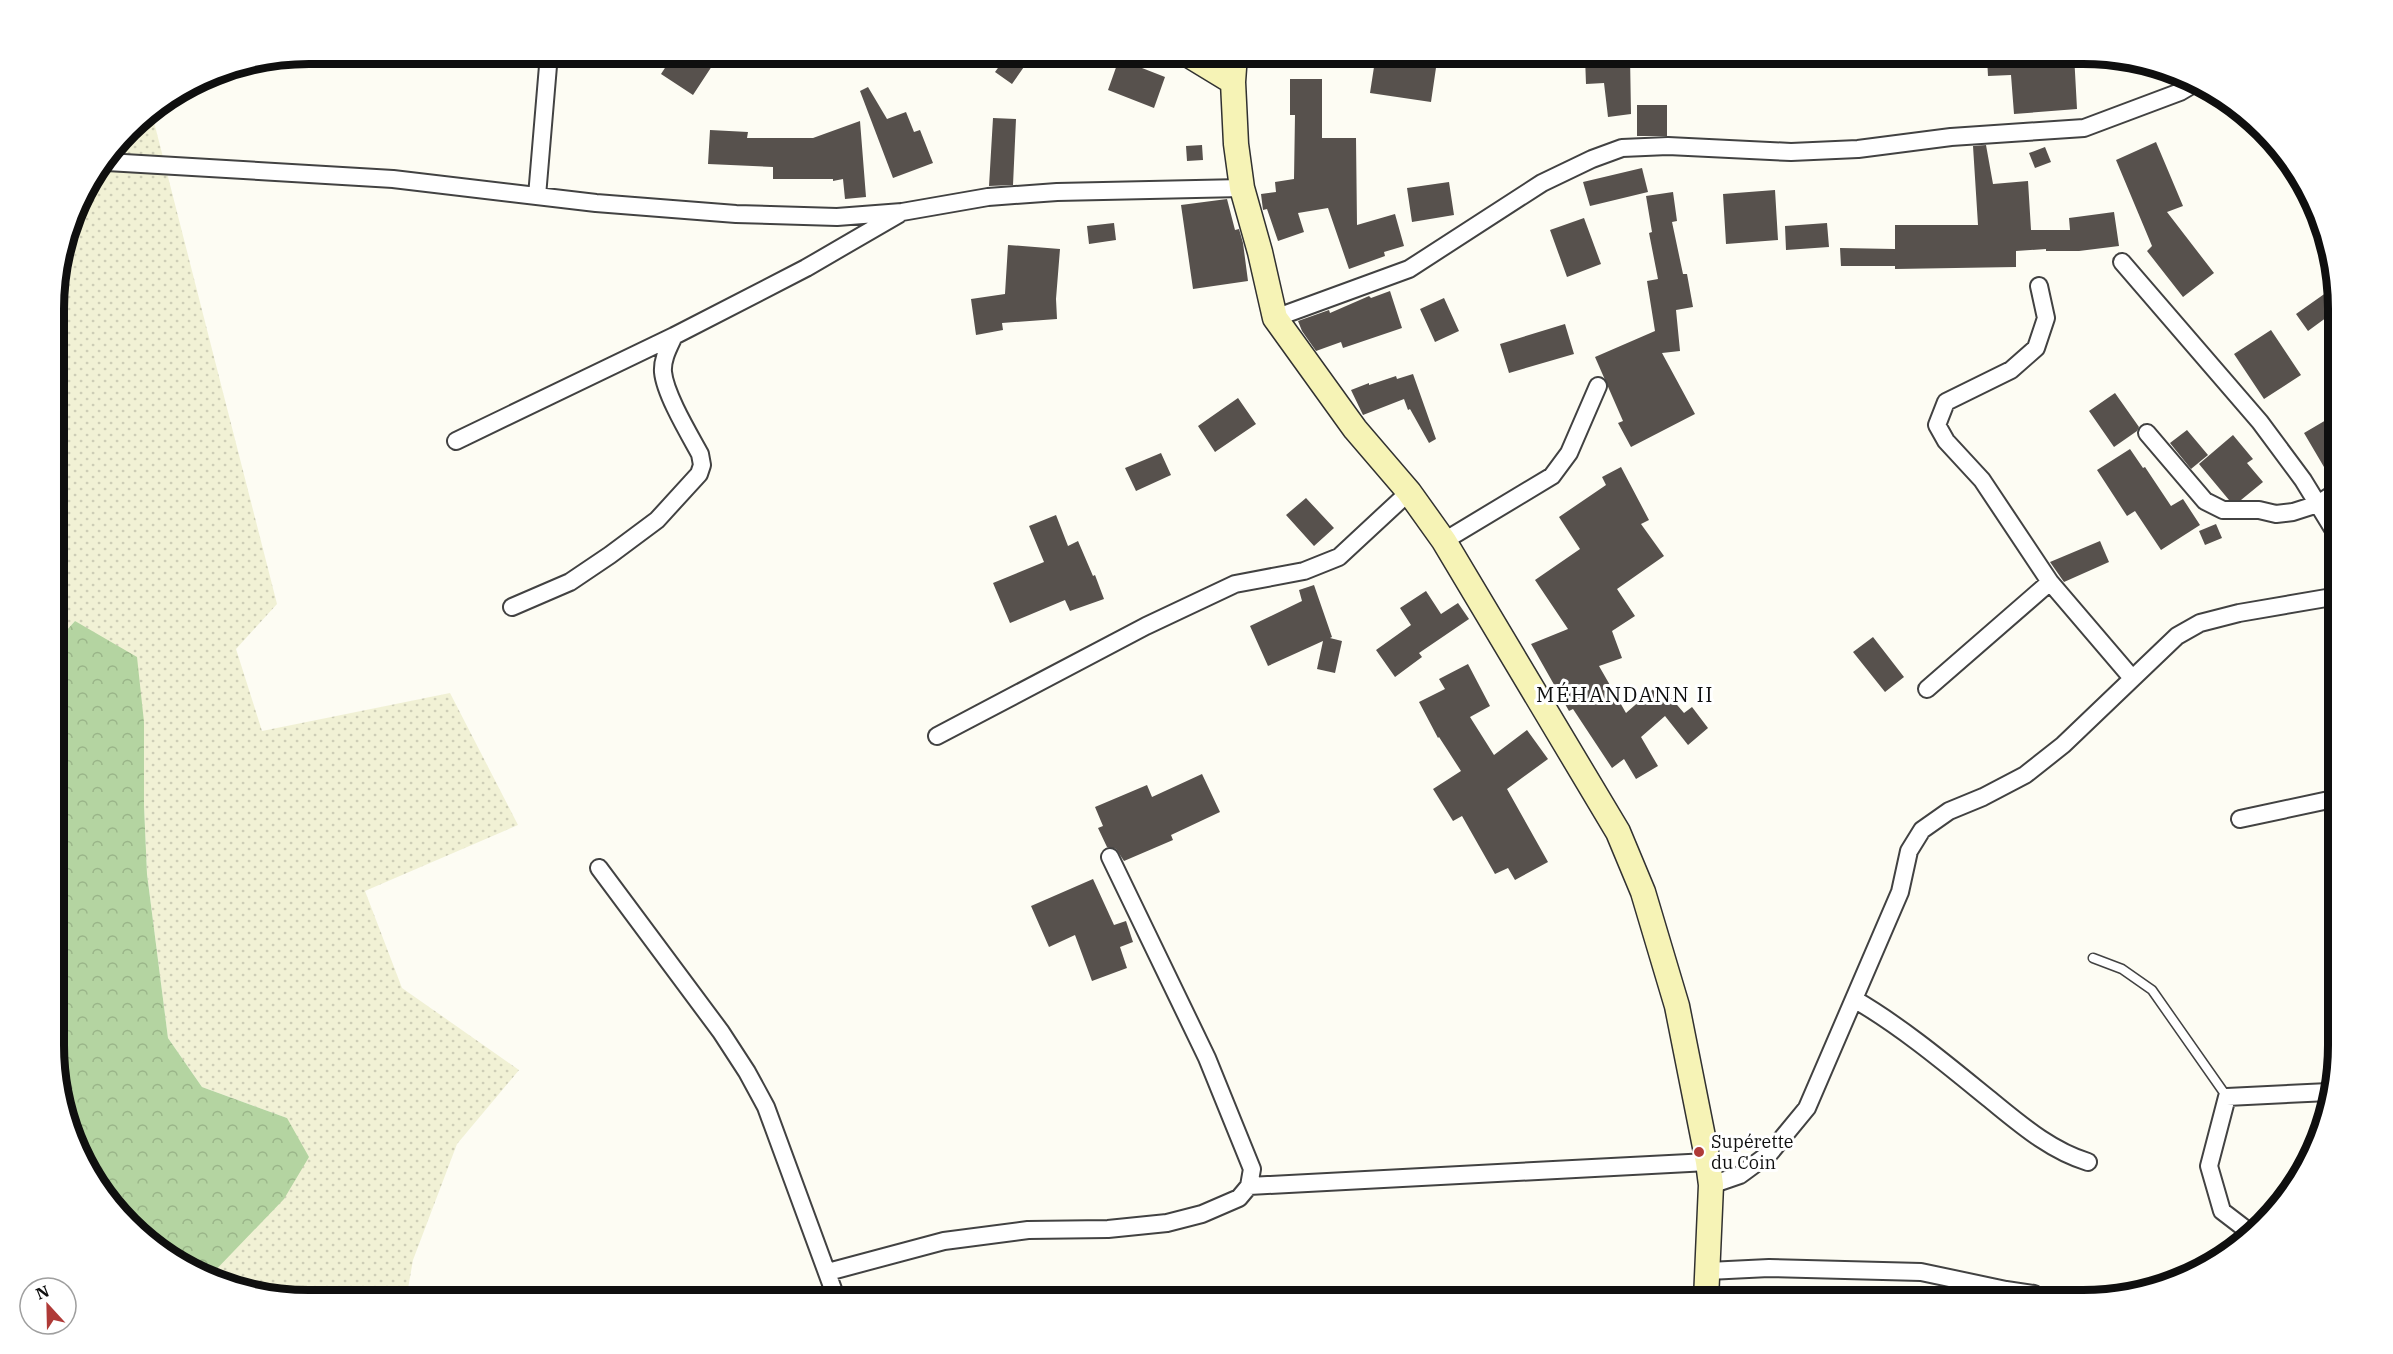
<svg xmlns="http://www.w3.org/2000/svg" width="2393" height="1354" viewBox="0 0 2393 1354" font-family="'IBM Plex Serif',serif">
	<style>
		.farmland { fill: url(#farmland-dots) }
		.forest { fill: url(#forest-crowns) }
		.building { fill: #57514d }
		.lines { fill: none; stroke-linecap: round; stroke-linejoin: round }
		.lane-casing { stroke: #424242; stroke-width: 11 }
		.street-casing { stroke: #424242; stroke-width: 20 }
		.secondary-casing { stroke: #313131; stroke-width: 27 }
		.lane { stroke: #fff; stroke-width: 8 }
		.street { stroke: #fff; stroke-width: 16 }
		.secondary { stroke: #f6f3b6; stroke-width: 24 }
		.poi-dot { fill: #af3a37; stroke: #fff; stroke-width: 2 }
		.labels { text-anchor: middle; stroke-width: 6; stroke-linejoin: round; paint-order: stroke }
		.poi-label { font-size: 18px; fill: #0f0f0f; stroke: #fff; text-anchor: start }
		.quarter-label { font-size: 21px; letter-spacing: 1.5px; fill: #0f0f0f; stroke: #fff }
		.rim { fill: none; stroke: #0f0f0f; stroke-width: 8 }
	</style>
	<defs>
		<pattern id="farmland-dots" width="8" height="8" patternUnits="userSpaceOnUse" patternTransform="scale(1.5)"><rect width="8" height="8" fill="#f1f1d5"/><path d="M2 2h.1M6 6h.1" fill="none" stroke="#cdcdb6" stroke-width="1.8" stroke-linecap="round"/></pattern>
		<pattern id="forest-crowns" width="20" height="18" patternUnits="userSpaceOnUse" patternTransform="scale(1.5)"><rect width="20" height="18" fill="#b4d4a1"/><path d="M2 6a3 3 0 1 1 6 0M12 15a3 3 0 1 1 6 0" fill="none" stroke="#9ab589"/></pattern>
	</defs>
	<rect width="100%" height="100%" fill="#fdfcf3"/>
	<!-- farmland -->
	<path class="farmland" d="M182,92l-28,30 123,482 -41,45 26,82 188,-38 68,132 -153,66 37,97 117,82 -62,74 -44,116 -7,40h-97l-66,-9 -34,-14 17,-19 61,-140 -85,-31 -34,-49 -21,-164 -3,-69v-83l-69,-101 -19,21v-366l25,-80 60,-78z"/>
	<!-- forest -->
	<path class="forest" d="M75,621l62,36 7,65v83l3,69 21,164 34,49 85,31 22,39 -25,42 -75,78 -27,-11 -85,-80 -41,-108v-436z"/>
	<!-- building -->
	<path class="building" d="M674,54h19l19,12 -19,29 -32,-21z
		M1008,54h25l-21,30 -17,-12z
		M1376,54h62l-7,48 -61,-9z
		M2046,54h28l3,55 -63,5 -3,-39 -23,1 -1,-18z
		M1630,56l1,58 -23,3 -4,-34 -18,1 -1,-27z
		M1119,59l46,18 -11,31 -46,-18z
		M1290,79h32v59h34l1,87 38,-11 9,32 -20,6 1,4 -36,13 -21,-61 -30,5 6,19 -26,9 -11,-32 -4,1 -2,-16 15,-2 -1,-10 19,-3 1,-64h-5z
		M868,87l19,32 19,-7 8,20 6,-2 13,33 -40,15 -33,-87z
		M1637,105h30v31h-30z
		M993,118l23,1 -3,66 -24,1z
		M860,121l6,76 -21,2 -2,-20 -10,2v-2h-60v-12l-65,-3 2,-34 38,2 -1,6h66z
		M2156,142l27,64 -16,6 47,61 -31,24 -36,-46 5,-5 -36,-86z
		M1202,145l1,15 -16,1 -1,-15z
		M1986,145l7,39 35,-3 3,49h39l-1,-12 45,-6 5,34 -40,5h-33v-2l-30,2v16l-121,2v-3h-54l-1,-18 55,1v-24h83l-5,-79z
		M2045,147l6,15 -16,6 -6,-15z
		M1642,168l6,24 -58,14 -7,-24z
		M1449,182l5,33 -42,7 -5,-34z
		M1775,190l3,50 -52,4 -3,-50z
		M1673,192l4,29 -5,1 11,52h4l6,33 -17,3 4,41 -18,2 33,61 -64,33 -13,-24 5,-2 -28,-64 60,-26 -8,-50 11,-2 -9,-46 3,-1 -6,-36z
		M1227,199l8,31 4,-1 4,14 5,38 -55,8 -12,-84z
		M1584,218l17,46 -34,13 -17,-47z
		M1114,223l2,17 -27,4 -2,-18z
		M1827,223l2,24 -43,3 -1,-24z
		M1008,245l52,4 -4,50 1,20 -55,4 1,7 -27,5 -5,-36 34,-5z
		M2337,285l1,24 -30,22 -12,-17z
		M1390,291l12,37 -59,20 -2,-6 -25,9 -14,-20 -4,-10 31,-11 1,3 39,-17 2,2z
		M1444,298l15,33 -24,11 -15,-33z
		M1565,324l9,30 -65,19 -9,-29z
		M2271,330l30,45 -37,24 -30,-45z
		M1413,374l23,65 -7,4 -19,-34 -2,1 -4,-11 -41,16 -12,-25 18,-7v2l27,-9 1,3z
		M2115,393l24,34 -2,4 -23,16 -25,-36z
		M1238,398l18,26 -41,28 -17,-26z
		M2338,413v45l-14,9 -20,-34z
		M2187,430l21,25 -17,14 -21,-26z
		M2233,435l20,24 -6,4 16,19 -22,18h-12l-30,-36z
		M2130,449l13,19 2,-1 26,39 12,-7 17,26 -39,25 -26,-39 -8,5 -30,-46z
		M1161,453l10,22 -35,16 -11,-23z
		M1621,467l28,53 -8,4 23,32 -47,33 18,27 -23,15 10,27 -23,8 27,47 33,-29 25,29 8,-6 16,21 -20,17 -23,-29 -24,21 17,29 -22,13 -12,-20 -12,9 -39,-59 -4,2 -38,-67 37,-15 -33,-49 45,-31 -21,-32 47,-32 -4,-8z
		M1306,498l28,30 -20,18 -28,-31z
		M1056,515l12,31 10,-5 15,35 2,-1 9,24 -34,12 -5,-11 -55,23 -17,-40 51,-21 -15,-36z
		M2216,524l6,14 -17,7 -6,-14z
		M2100,541l9,21 -45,20 -14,-20z
		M1314,585l18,52 -2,1 12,3 -7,32 -18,-4 6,-28 -55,25 -18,-40 52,-25 -3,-11z
		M1426,591l15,23 17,-11 11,16 -50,34 3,4 -27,20 -19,-27 35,-25 -11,-17z
		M1873,637l31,40 -19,15 -32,-40z
		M1468,664l22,42 -20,11 24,38 33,-25 21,29 -41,30 41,73 -33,18 -7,-12 -13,6 -33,-58 -9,5 -20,-32 28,-18 -22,-34 -1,1 -19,-36 26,-13 -6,-10z
		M1202,774l18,38 -49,23 2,5 -49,21 -8,-12 -9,-2 -9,-19 5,-2 -8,-19 52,-22 5,12z
		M1093,879l21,46 12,-4 7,21 -13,5 7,21 -35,13 -17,-46 -26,12 -18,-41z"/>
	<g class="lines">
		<defs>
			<path id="lane" d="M2093,958l29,11 30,21 75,107"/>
			<path id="street" d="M107,162l286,17 203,24 140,11 101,3 65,-5 86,-15 69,-5 185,-4
				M537,196l12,-142
				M2122,262l138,160 43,58 35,57
				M2039,286l7,32 -10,30 -25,22 -65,32 -9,23 9,16 36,39 68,102 82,96
				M1275,318l134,-49 133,-86 50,-24 30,-11 46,-2 123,6 67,-3 93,-12 133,-9 96,-36 17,-10
				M2147,433l58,68 18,9h36l17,4 17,-2 25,-8 20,-13
				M456,441l218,-105 132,-68 93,-54
				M1444,541l108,-65 17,-23 29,-67
				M512,607l58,-25 40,-27 47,-35 42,-46 3,-9 -2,-11c-11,-20 -35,-60 -37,-82 -1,-13 6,-25 11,-36
				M1927,689l123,-107
				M937,736l209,-110 89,-42 69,-13 35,-14 70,-65
				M2240,819l98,-21
				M599,868l122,164 26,40 19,35 71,193
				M1854,999c48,28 91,64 134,99 31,25 61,52 100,64
				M1711,1185l29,-10 30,-22 37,-45 93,-216 9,-41 13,-21 27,-19 34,-14 42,-22 38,-30 114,-109 23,-13 39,-10 99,-17
				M1249,1186l459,-24
				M2252,1234l-30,-23 -13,-45 18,-69 102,-5
				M1708,1271l61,-3 152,4 85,18 28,4
				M828,1272l116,-31 84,-11 80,-1 59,-6 35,-9 37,-16 10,-12 3,-17 -45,-111 -97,-201"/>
			<path id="secondary" d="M1187,54l46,28
				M1235,54l-2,28 3,62 6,44 18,64 15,66 80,111 54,63 35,49 174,291 25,60 34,114 31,156 3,23 -5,115"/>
		</defs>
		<!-- lane casing -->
		<use href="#lane" class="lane-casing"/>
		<!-- street casing -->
		<use href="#street" class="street-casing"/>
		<!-- secondary casing -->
		<use href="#secondary" class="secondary-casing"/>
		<!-- lane -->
		<use href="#lane" class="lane"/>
		<!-- street -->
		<use href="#street" class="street"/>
		<!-- secondary -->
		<use href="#secondary" class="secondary"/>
	</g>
	<!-- markers -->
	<circle class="poi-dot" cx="1699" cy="1152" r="6"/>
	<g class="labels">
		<!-- poi labels -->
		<g class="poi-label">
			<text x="1711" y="1148">Supérette<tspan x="1711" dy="21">du Coin</tspan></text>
		</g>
		<!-- quarter labels -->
		<g class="quarter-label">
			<text x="1625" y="702">MÉHANDANN II</text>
		</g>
	</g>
	<!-- crop -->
	<path d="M0 0H2393V1354H0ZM309 64H2083A245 245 0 0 1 2328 309V1045A245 245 0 0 1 2083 1290H309A245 245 0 0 1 64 1045V309A245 245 0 0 1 309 64Z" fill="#fff" fill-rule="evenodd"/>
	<path class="rim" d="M309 64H2083A245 245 0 0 1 2328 309V1045A245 245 0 0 1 2083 1290H309A245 245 0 0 1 64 1045V309A245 245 0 0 1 309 64Z"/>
	<!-- north arrow -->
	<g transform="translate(48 1306) rotate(338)"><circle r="28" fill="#ffffff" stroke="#9f9f9f" stroke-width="1.5"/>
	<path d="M0-4.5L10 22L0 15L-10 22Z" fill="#af3a37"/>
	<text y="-9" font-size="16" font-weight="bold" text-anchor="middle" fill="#0f0f0f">N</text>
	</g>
</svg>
